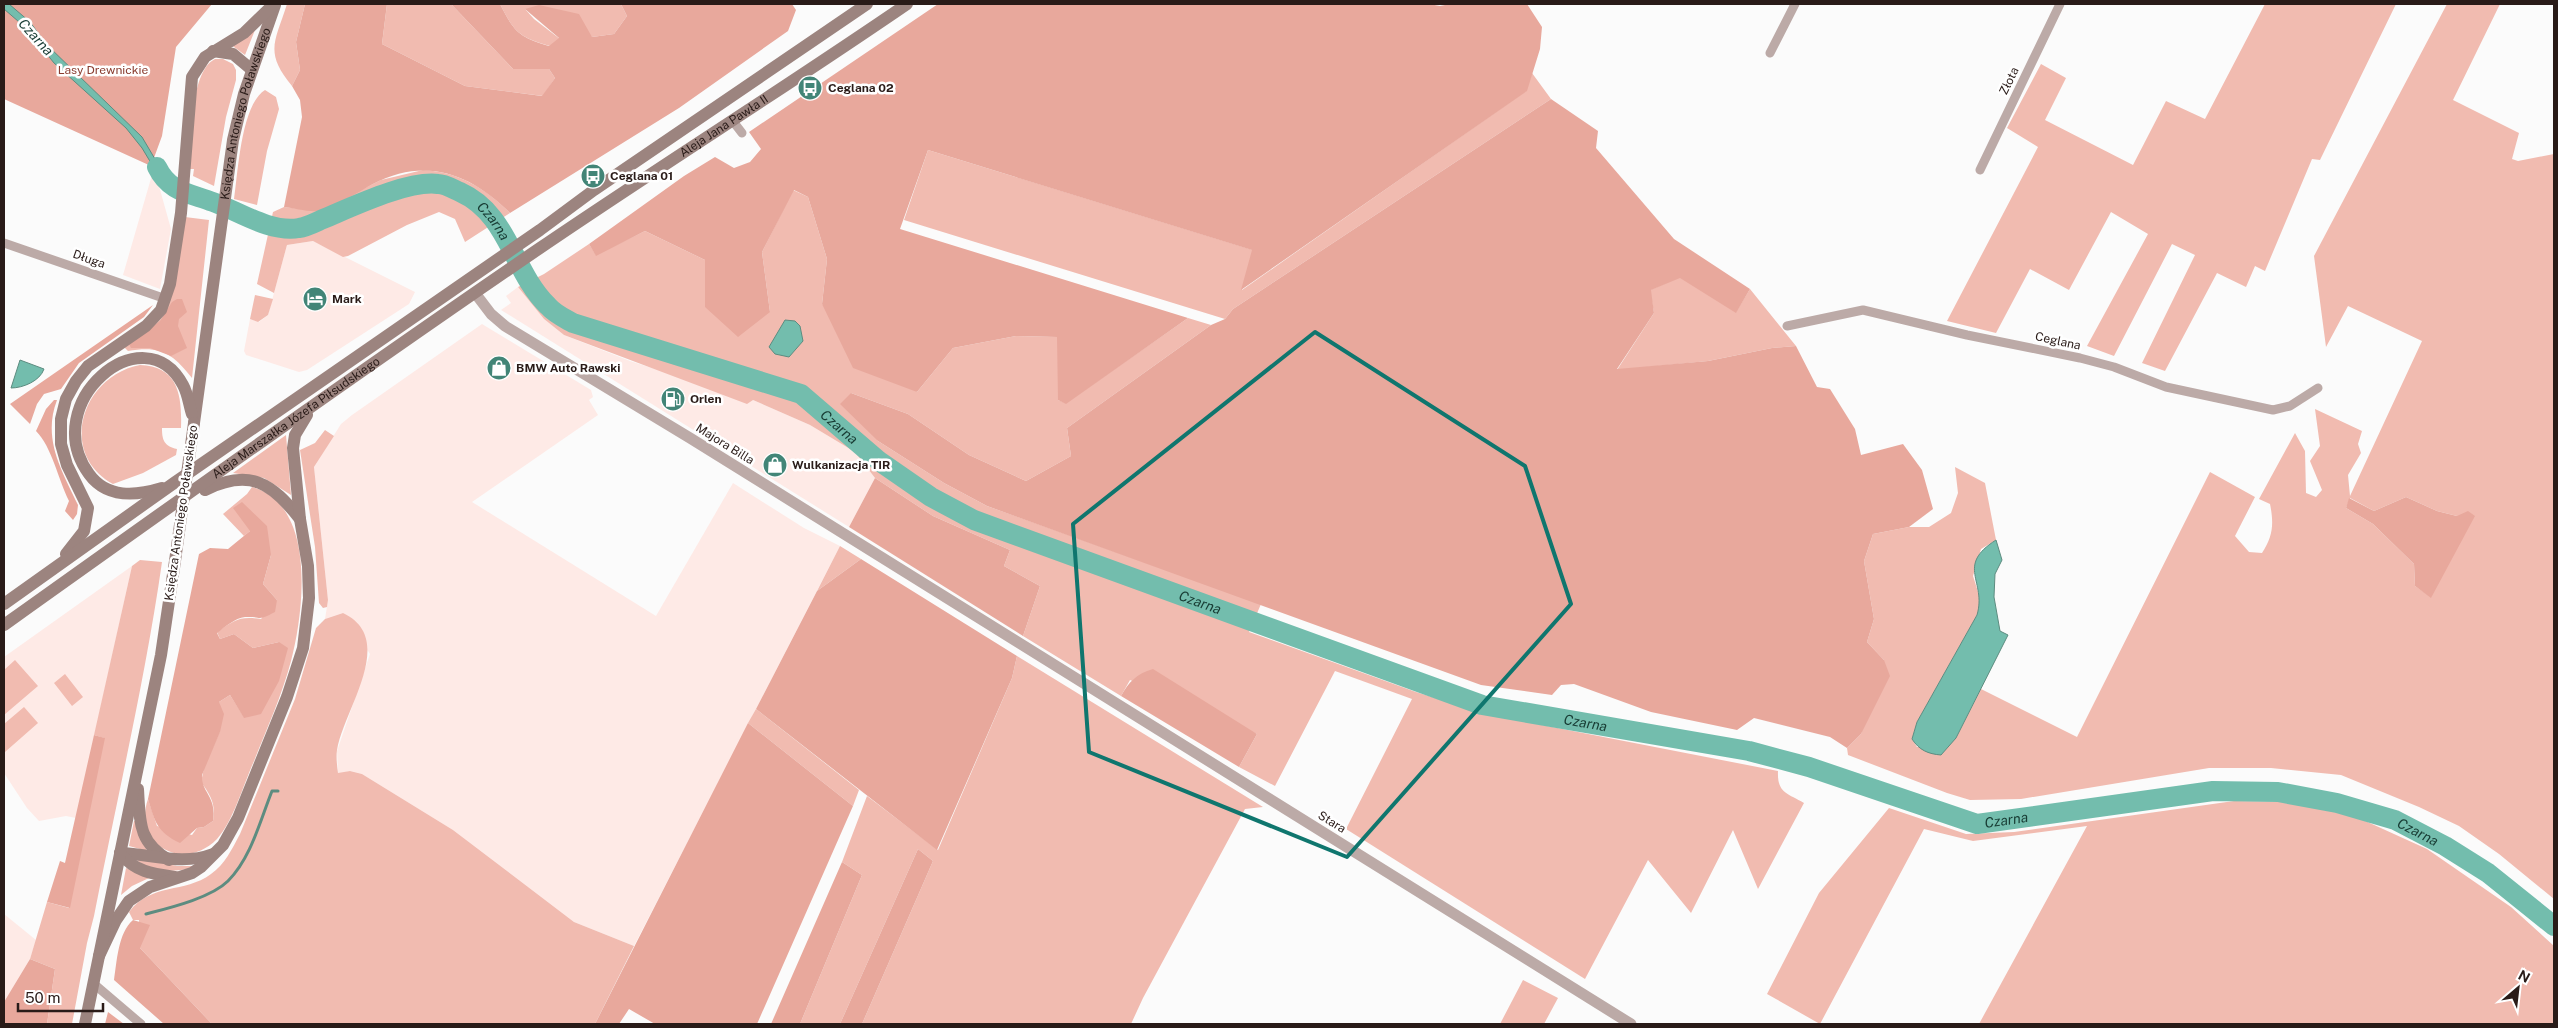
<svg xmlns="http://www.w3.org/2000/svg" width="2558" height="1028" viewBox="0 0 2558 1028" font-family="'Public Sans',sans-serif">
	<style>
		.built { fill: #feeae6 }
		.green { fill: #f1bbb0; fill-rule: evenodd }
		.forest { fill: #e8a89c }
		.water { fill: #73bdad; stroke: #5d8c80 }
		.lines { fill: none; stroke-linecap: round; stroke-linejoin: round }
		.stream { stroke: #5d8c80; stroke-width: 3 }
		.river { stroke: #73bdad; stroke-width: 20 }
		.minor { stroke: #bcaaa7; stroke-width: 9 }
		.tertiary { stroke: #bcaaa7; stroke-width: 11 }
		.secondary { stroke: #9c847f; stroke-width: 12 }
		.secondary-bridge { stroke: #9c847f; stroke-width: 12 }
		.marked { fill: none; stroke: #0f766e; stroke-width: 4; stroke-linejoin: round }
		.labels { text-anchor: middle; stroke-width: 5; stroke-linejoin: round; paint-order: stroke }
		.park-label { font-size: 12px; fill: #893c2f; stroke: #fff }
		.street-label { font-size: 12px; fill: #291b18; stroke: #fff }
		.poi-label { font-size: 12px; font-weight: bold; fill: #291b18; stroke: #fff; text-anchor: start }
		.water-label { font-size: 14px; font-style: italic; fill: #183c34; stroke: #fff }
	</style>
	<rect width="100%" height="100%" fill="#fbfbfb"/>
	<!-- built -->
	<path class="built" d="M154,168l17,61 -11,60 -37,-14z
		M313,241l102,51 -6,12 -102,66 -8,2 -53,-17 -2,-4 6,-32 9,3 9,-7 19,-70z
		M518,287l26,32 20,16 66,26 123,39 57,25 45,27 20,26 -26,49 -348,-217 10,-7 -5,-7z
		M482,324l109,66 2,7 -4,3 9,15 -126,87 184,114 77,-133 71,45 36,18 -206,400 -60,-24 -121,-92 -91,-56 -12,-3 -12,3 -1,-23 33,-97 -27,-41 -18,6 3,-19 -14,-133 27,-43 11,-9z
		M132,566l-56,252 -10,-2 -27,5 -12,-13 -23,-35v-116z
		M4,914l32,26 -6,19 -26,43z"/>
	<!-- green -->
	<path class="green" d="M287,4h18l-9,38 4,28 -8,16c-28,-34 -17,-44 -5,-82z
		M387,4h64l62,65h36l6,9 -12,18 -78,-10 -83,-42z
		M500,4h121l6,12 -13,18 -22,3 -67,-28 9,10 26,20 -10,7c-31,-9 -36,-14 -50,-42z
		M2265,4h131l-76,156 -8,-1 -47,112 -10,-5 -9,21 -29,-14 -52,98 -23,-8 53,-108 -23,-11 -58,112 -27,-10 61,-112 -37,-22 -42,78 -39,-21 -34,64 -49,-12 91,-174 -31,-19 34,-64 25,14 -21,42 88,45 33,-64 39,18z
		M2447,4h53l-47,96 66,33 -7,26 6,2 36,-7v745l-55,-45 -40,-28 -40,-19 -78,-32 -70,-7h-62l-188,31 -51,1 -23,-7 -99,-38 -1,-7 14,-14 23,-74 -17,-18 7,-23 -10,-58 9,-27 36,-7h20l22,-14 7,-20 -3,-26 30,16 11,57 -15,9 -8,27 8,25 -4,14 -60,107 -5,17 5,8 39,-9 25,-49 96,48 133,-265 45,25 -20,39 14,16 13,1c11,-17 12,-29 8,-49l-11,-5 36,-66 10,18 1,42 10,4 6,-7 -12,-29 10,-15 -5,-37 47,22 -4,13 3,9 -13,22 2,21 72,-155 -74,-35 -22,41 -12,-91zM2406,497l31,14 20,5 -26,81 -16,-11 -1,-22 -41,-40 -27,-16 4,-10 24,13z
		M255,30l-10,25 -11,-8 -1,-1z
		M215,59h8l10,5 3,6v10l-10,37 -12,69 -21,-10 1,-7h-4c2,-27 -1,-97 25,-110z
		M1532,73l19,26 -318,210 -8,10 -321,-99 24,-70 325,100 -11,40 284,-199z
		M265,90l11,7 3,12 -12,42 -10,54 -23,-6c4,-26 7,-94 31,-109z
		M423,170c36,2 62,18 87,43l-45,29 -10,-23 -16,-7 -32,13 -59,31 -5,1 -30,-16 -26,4 -13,48 -17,-9 16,-72 11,-5 34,4 63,-31z
		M793,190l15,7 19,62 -5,45 95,88 36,-44 63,-12 42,1v63l8,3 122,-85 23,7 -144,103 4,28 -45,25 -57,-26 -61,-41 -57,-21 27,48 66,42 43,23 274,98 -12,28 167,60 70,22 292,57c-1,22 9,22 26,32l-46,86 -25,-59 -42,83 -43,-53 -63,119 -239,-150 66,-130 -77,-28 -60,115 -36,-19 18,-33 -127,-54 -9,16 -98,-60 17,-50 -36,-20 6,-16 -77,-34 -58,-38 -20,-26 -45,-27 -57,-25 -6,4 -183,-69 -20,-16 -26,-32 26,-13 45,-30 7,11 49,-24 60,29v47l65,5 -8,-60z
		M185,217l24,3 -17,158c-19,-24 -31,-33 -64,-27l-4,-4 25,-17 14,-13z
		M1680,277l56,35 14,-23 46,57 -24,2 -64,13 -91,9 37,-57 -4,-23z
		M255,295l18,4 -5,16 -10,7 -8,-3z
		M140,365c39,1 42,32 41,63h-19c0,12 2,18 15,21l-1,6 -33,18 -30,11c-56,-31 -31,-108 27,-119z
		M325,430l9,6 -20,31 14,133 -1,7 -4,1 -4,-5 -4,-56 -15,-97 15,-7z
		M286,435l5,60 -27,-17 -31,-5z
		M252,487c65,18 52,125 39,174 -9,34 -24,67 -37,100 -10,22 -21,61 -37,78 -33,34 -85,6 -69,-40l9,27 35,9 5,-7 7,-1 9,-6c3,-17 -2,-25 -12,-39l3,-14 16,-37 -1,-29 11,-7 14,22 35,-75 -26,6 -19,-14 -14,5 -3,-7c18,-12 22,-16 44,-13l16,-19 -14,-16 8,-29 -21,-24 -6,5 -21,-22 24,-20z
		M840,546l21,13 -44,32z
		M140,560l22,2c-17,119 -45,236 -68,354l-7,27 -15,81h-25l8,-55 -25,-10 17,-57 22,6 35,-170 -10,-3 38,-169z
		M343,613c55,26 1,96 -6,137 -1,7 0,16 1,23l12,-2 12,3 91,56 121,92 60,24 -39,78h-383l-72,-76 -1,-28h-6l-4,-8c23,-30 55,-18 82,-38 14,-10 21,-25 29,-40l55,-135 21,-71 9,-9z
		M1017,656l246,151 -18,2 -102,189 -12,26h-269l71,-163 -15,-12 -78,175h-40l62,-149 -20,-13 25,-66 71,54 74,-172z
		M15,660l23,26 -34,29v-45z
		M65,674l18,23 -11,9 -18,-23z
		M24,707l14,16 -33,29 -1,-28z
		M756,709l103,81 -6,16 -105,-83z
		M2234,801l65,1 62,17 66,30 84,58 43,39v78h-575l108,-198 -114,15 -49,-12 -104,195 -53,-30 52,-101 70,-85 77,26 48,-2z
		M134,821h1l12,30 -18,-5z
		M134,857l43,9h15l1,2c-20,4 -45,6 -59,-11z
		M126,868l23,10 -17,8 -11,9z
		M1523,980l35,18 -14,26h-44z"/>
	<!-- forest -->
	<path class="forest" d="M4,4h208l-36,43 -14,89 -11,30 -147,-67z
		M305,4h82l-5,40 83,42 77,10 13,-18 -6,-9h-36l-62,-65h49c14,28 19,33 49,42l10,-8 -34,-29 14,-4 40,9 13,23 22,-3 13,-18 -6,-12h171l4,6 -8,21 -109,77 -169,105c-39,-39 -84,-57 -137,-29 -15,8 -39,24 -55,27 -11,1 -24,-3 -34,-4l18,-90 -2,-17 -8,-14 8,-16 -4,-28z
		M938,4h491l11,2 10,-2h77l15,23 -2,22 -13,42 -286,199 11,-40 -324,-100 -28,79 288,89 -122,86 -8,-4 -1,-63 -41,-1 -63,12 -36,44 -64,-24 -31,-64 5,-45 -19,-62 -14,-7 -32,62 8,60 -32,25 -33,-30v-47l-60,-29 -49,25 -7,-12 95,-68 31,-19 19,11 16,-6 11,-13 -12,-17z
		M1551,99l47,32 -2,17 78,91 76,50 -14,24 -56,-35 -29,12 3,23 -37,56 91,-8 64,-13 24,-2 21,41 13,2 25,40 6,26 42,-11 19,26 11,39 -24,18 -36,7 -9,27 10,58 -7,23 17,18 6,16 -29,58 -14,14 -17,-11 -76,-19 -17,12 -86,-18 -77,-28 -13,1 -9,10 -71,-10 -494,-179 -43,-23 -66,-42 -38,-37 11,-11 57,21 61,41 57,26 45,-25 -4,-28 144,-103 14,-6 8,-10z
		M177,299h5l5,13 -8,7 -1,7 9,22 -16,8 -21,-8h-19l-2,-4 31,-23 12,-19z
		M153,305l-9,12 -65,46 -18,26 -17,5 -7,10 -7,20 -20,-20z
		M54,400h3c-15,39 5,71 21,105l-1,9 -4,6 -8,-9 4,-10c-11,-22 -17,-54 -33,-70l10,-22z
		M875,478l58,38 77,34 -6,16 36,20 -17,50 -174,-109z
		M2406,497l31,14 20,5 11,-5 7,5 -44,82 -16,-12 -1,-22 -41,-40 -27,-16 3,-10 25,13z
		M242,502l25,24 4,29 -8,29 14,16 -2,12c-19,10 -12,4 -30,5 -10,1 -20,10 -28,16l3,6 14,-5 19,14 26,-6 9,6 -9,33 -18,33 -17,4 -14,-23 -11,7 5,12 -4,18 -18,43c-1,18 15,21 11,46l-9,6 -7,1 -17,15c-23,-11 -25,-21 -32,-44l51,-245 11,-6 18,1 22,-18 -17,-23z
		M861,559l156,97 -5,22 -75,172 -181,-141 61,-118z
		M1153,669l104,65 -18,33 -118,-71c8,-14 15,-22 32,-27z
		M748,723l105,83 -96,218h-102l-26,-15 -10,15h-24z
		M94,735l11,3 -35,170 -23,-6 13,-41 5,2z
		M918,849l15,12 -71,163h-22z
		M842,862l20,13 -62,149h-29z
		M133,920l17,5 -10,23 72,76h-48l-50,-44c3,-19 4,-47 19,-60z
		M30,959l25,10 -8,55h-43v-22z
		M108,1012l16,12h-19z"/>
	<!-- water -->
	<path class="water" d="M4,4h5l21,18 16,22 96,93 23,39 10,9 -1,7 -14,-14 -18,-30 -16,-20 -72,-65 -28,-35 -22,-19z
		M785,320l10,1 5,5 3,15 -14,16 -14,-3 -6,-7z
		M20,360l24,9c-4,12 -21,19 -33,19z
		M1996,540l6,20 -7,14 -1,23 6,34 8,4 -52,103 -15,17c-13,-1 -22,-5 -29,-16l5,-17 60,-107c10,-34 -22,-49 19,-75z"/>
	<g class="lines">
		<!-- stream -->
		<path class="stream" d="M146,914c23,-6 65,-16 82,-33 23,-23 32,-60 44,-90h6"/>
		<!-- river -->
		<path class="river" id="s1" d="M157,167c12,25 32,26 56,35 25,9 57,31 86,26 8,-1 17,-6 24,-9 29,-12 85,-39 115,-35 7,0 15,5 22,8 49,22 52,79 88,114 7,8 16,12 25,17l228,71 78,67 52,36 43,23 508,185 267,46 60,16 168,57 236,-33 65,1 59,11 58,17 50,26 43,27 66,53"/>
		<!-- minor -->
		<path class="minor" d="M1770,53l25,-49
			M732,120l10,13
			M1980,170l80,-166
			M4,243l162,56
			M1787,326l76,-16 104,25 113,23 34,9 52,20 107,23 17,-4 28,-18
			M94,984l47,40"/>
		<!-- tertiary -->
		<path class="tertiary" d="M475,293l16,21 14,12 185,112 941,586"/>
		<!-- secondary -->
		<g class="secondary">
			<path d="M213,51l20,3 19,16"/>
			<path id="s2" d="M194,423l39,-283 11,-46 31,-89"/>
			<path d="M162,488c-26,8 -55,11 -73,-14 -52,-71 55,-162 94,-89 5,9 6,20 9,29"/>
			<path d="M205,490c45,-22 67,-7 95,29"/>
			<path d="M66,554l18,-23 4,-23 -21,-43 -6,-21v-25l5,-20 10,-18 12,-15 58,-40 15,-16 9,-26 11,-71 11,-136 13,-20 39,-24 30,-29"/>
			<path d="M4,604l170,-121 366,-253 54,-40 273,-186"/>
			<path id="s3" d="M4,625c178,-127 356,-254 536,-377 122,-83 246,-161 367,-244"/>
			<path d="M138,789c2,33 0,53 31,71"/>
			<path d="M120,853c33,1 61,13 93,1"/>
			<path d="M120,853c15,19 33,21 55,24"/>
			<path d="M99,956l17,-36 13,-19 21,-14 42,-14 9,-6 22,-22 15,-27 49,-121 16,-49 6,-50 -1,-32 -8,-47 -7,-71 2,-13 12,-20"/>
			<path d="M85,1024l76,-369 14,-94"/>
		</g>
		<!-- secondary-bridge -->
		<path class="secondary-bridge" d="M175,561l19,-138"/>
	</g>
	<!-- marked area -->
	<path class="marked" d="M1315,332l210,134 46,138 -224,253 -258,-105 -16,-228z"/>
	<!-- icons -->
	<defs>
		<symbol id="bus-disc" viewBox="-11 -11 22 22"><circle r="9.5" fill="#428577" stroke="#fff"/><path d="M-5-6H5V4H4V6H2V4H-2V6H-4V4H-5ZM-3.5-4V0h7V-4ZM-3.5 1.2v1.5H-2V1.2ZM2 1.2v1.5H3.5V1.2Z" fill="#fff"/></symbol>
		<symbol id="hotel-disc" viewBox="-11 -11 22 22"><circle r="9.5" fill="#428577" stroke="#fff"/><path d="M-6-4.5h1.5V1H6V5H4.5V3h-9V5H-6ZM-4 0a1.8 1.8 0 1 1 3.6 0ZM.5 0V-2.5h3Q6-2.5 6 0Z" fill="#fff"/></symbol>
		<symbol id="shop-disc" viewBox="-11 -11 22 22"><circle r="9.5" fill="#428577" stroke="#fff"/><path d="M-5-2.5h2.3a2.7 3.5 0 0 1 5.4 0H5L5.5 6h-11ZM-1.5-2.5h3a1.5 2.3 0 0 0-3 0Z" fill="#fff"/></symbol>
		<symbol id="fuel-disc" viewBox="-11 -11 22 22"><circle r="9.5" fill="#428577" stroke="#fff"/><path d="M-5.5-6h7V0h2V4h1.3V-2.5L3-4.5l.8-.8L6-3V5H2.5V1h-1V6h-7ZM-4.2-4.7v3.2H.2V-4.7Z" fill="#fff"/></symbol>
	</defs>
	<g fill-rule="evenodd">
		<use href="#bus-disc" x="796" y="74" width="28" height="28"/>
		<use href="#bus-disc" x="579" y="162" width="28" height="28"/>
		<use href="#hotel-disc" x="301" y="285" width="28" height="28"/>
		<use href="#shop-disc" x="485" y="354" width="28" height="28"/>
		<use href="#fuel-disc" x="659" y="385" width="28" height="28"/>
		<use href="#shop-disc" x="761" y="451" width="28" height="28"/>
	</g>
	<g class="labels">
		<!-- park labels -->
		<g class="park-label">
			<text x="103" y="74">Lasy Drewnickie</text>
		</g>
		<!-- street labels -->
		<g class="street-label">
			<text transform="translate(2009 81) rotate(-64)" y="4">Złota</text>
			<text dy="4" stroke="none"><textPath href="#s2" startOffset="314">Księdza Antoniego Poławskiego</textPath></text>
			<text dy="4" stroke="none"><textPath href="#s3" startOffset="876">Aleja Jana Pawła II</textPath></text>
			<text transform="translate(89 259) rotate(19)" y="4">Długa</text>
			<text transform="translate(2058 341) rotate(12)" y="4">Ceglana</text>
			<text dy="4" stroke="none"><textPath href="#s3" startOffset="358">Aleja Marszałka Józefa Piłsudskiego</textPath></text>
			<text transform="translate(725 444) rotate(32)" y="4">Majora Billa</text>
			<text transform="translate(181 513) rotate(-82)" y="4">Księdza Antoniego Poławskiego</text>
			<text transform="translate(1332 822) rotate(32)" y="4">Stara</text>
		</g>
		<!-- poi labels -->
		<g class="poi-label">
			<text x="828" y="92">Ceglana 02</text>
			<text x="610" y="180">Ceglana 01</text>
			<text x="332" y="303">Mark</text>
			<text x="516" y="372">BMW Auto Rawski</text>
			<text x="690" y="403">Orlen</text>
			<text x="792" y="469">Wulkanizacja TIR</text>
		</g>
		<!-- water labels -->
		<g class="water-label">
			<text transform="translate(36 37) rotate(48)" y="5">Czarna</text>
			<text dy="5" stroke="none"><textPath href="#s1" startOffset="375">Czarna</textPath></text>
			<text dy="5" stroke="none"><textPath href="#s1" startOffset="796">Czarna</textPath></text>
			<text dy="5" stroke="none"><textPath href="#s1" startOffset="1201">Czarna</textPath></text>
			<text dy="5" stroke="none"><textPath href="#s1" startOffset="1606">Czarna</textPath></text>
			<text dy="5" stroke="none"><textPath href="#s1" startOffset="2041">Czarna</textPath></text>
			<text dy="5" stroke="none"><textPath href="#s1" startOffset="2461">Czarna</textPath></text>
		</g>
	</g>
	<!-- border -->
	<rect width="2558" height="1028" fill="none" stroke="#291b18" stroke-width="10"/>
	<!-- north arrow -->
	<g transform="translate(2518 988) rotate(28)" stroke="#ffffff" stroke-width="4" paint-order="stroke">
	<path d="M0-4L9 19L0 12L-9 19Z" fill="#291b18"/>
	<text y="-8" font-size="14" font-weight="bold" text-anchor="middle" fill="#291b18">N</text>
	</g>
	<!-- scale -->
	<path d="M18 1003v8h85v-8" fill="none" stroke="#291b18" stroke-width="2.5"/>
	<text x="25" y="1003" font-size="15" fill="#291b18" stroke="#ffffff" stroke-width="4" paint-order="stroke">50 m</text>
</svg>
